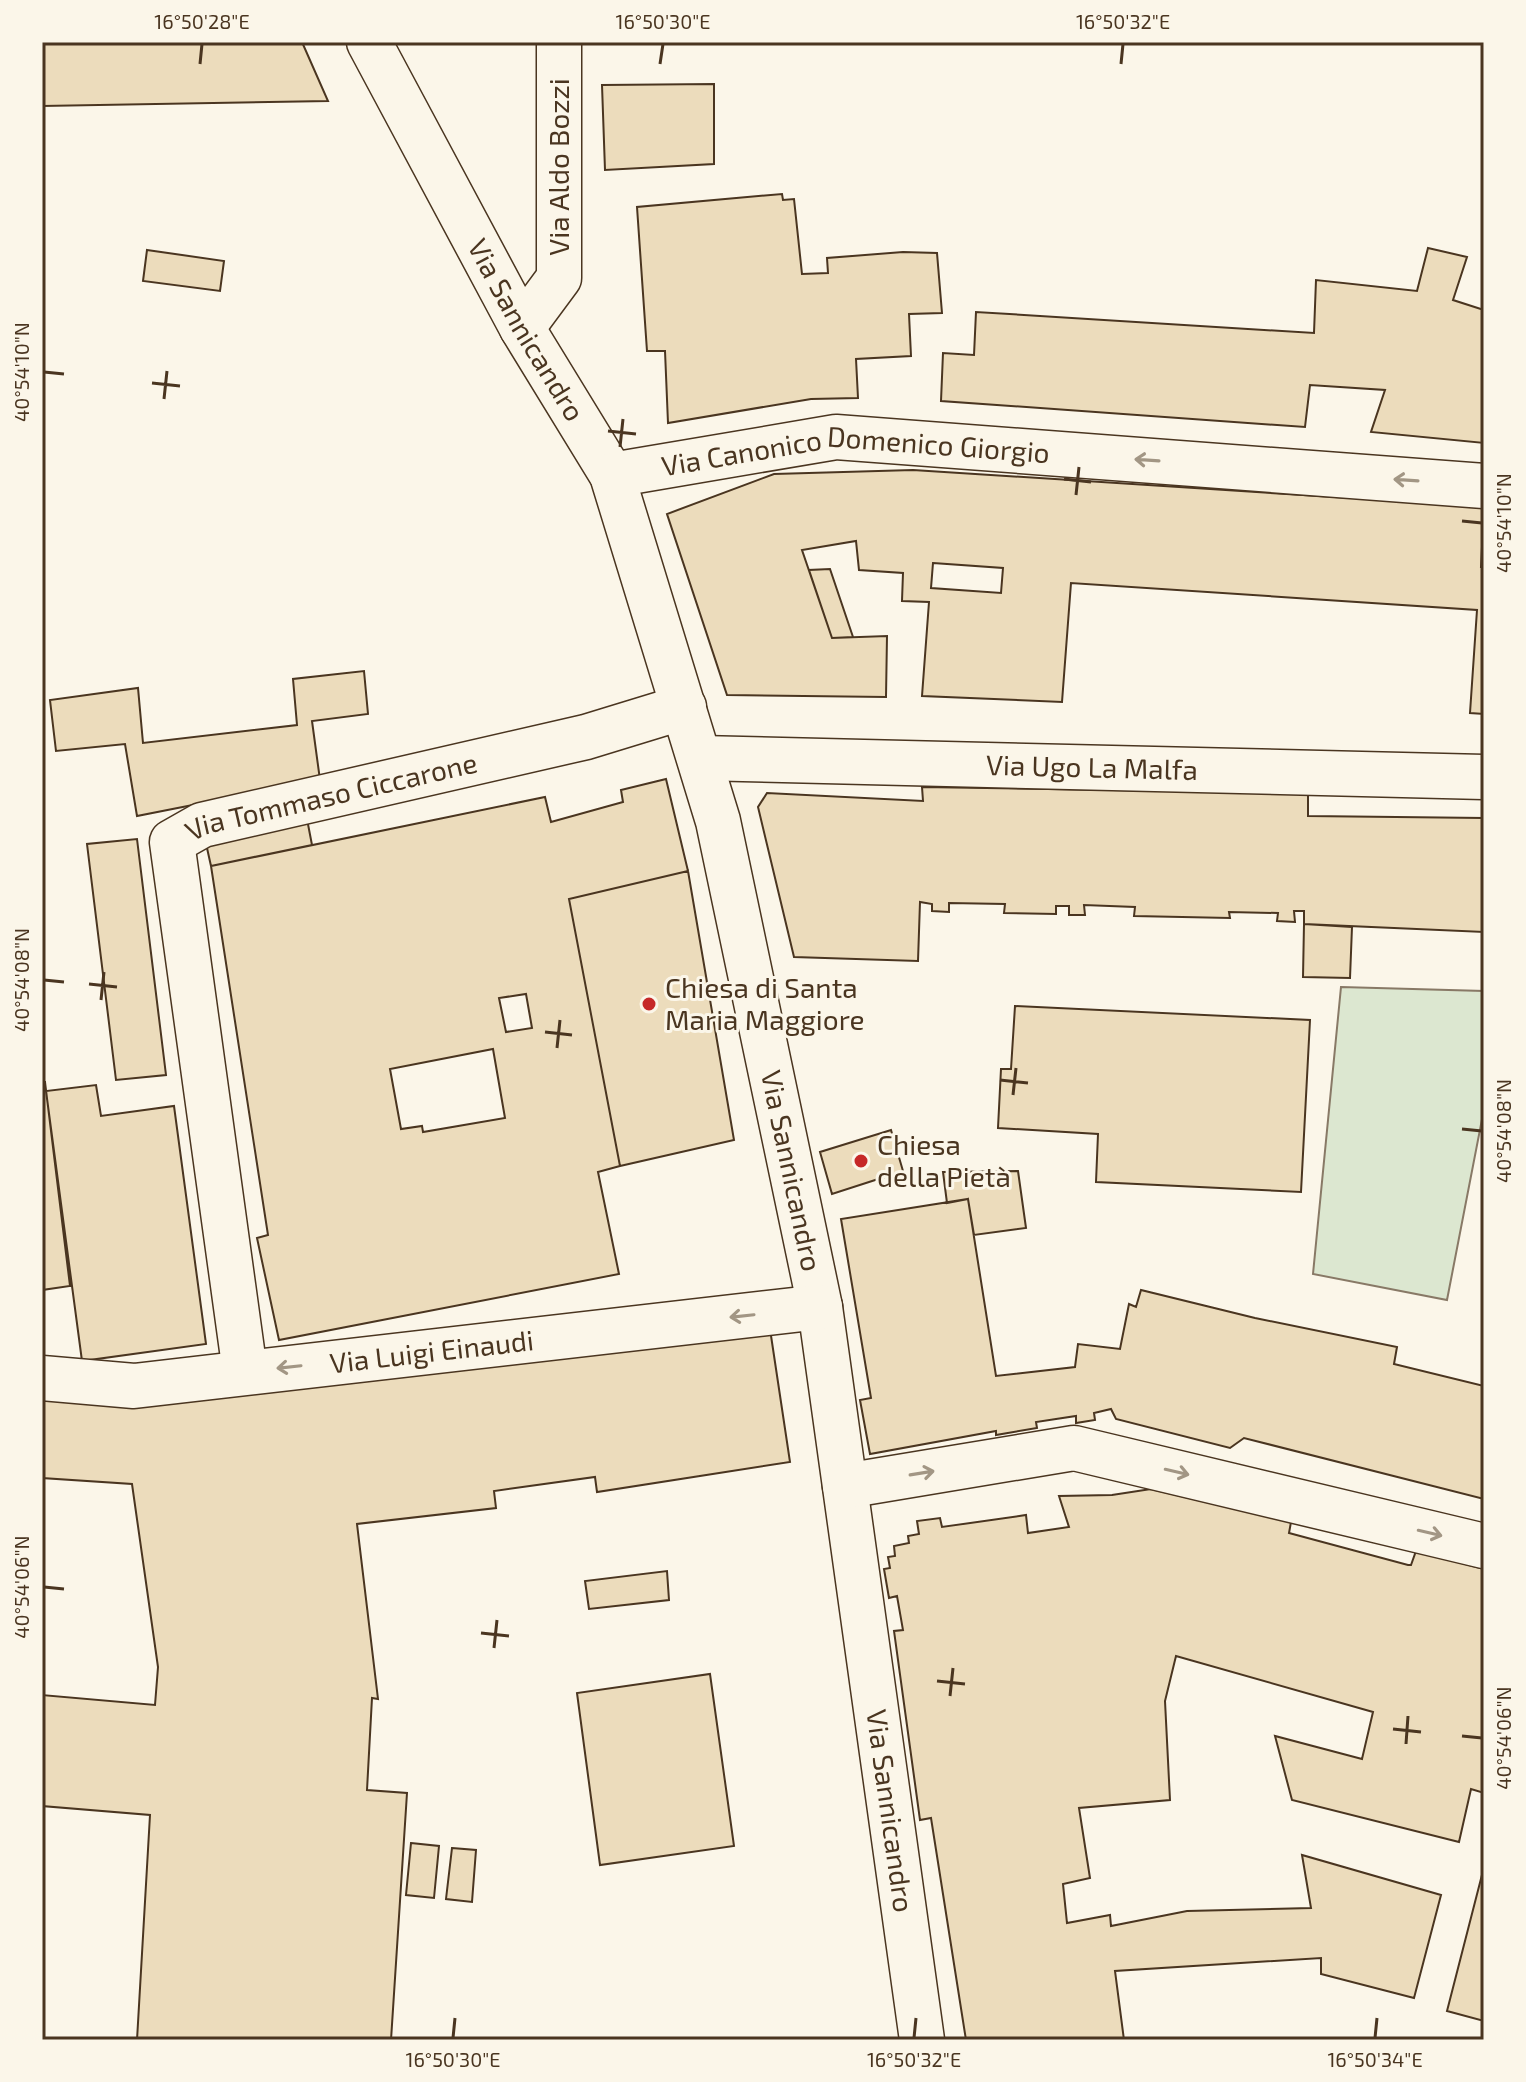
<svg xmlns="http://www.w3.org/2000/svg" width="1526" height="2082" viewBox="0 0 1526 2082" font-family="'Exo 2',sans-serif">
	<style>
		.green { fill: #dce7d0; stroke: #887966; stroke-width: 2 }
		.building { fill: #ecdcbc; stroke: #4a3520; stroke-width: 2; fill-rule: evenodd }
		.lines { fill: none; stroke-linecap: round; stroke-linejoin: round }
		.minor-casing { stroke: #4a3520; stroke-width: 47 }
		.minor { stroke: #fbf6e9; stroke-width: 44 }
		.oneway { stroke: #a29684 }
		.ticks { fill: none; stroke: #4a3520; stroke-width: 3 }
		.poi-dot { fill: #c62828; stroke: #fbf6e9; stroke-width: 3 }
		.labels { text-anchor: middle; stroke-width: 6; stroke-linejoin: round; paint-order: stroke }
		.street-label { font-size: 28px; fill: #4a3520; stroke: #fbf6e9 }
		.poi-label { font-size: 28px; fill: #4a3520; stroke: #fbf6e9; text-anchor: start }
		.neatline { fill: none; stroke: #4a3520; stroke-width: 3 }
		.ticks-label { font-size: 20px; text-anchor: middle; fill: #4a3520 }
	</style>
	<rect width="100%" height="100%" fill="#fbf6e9"/>
	<!-- green -->
	<path class="green" d="M1341,987l143,4v118l-37,191 -134,-26z"/>
	<!-- building -->
	<path class="building" d="M42,42h260l26,59 -286,5z
		M714,84v80l-109,6 -3,-85z
		M782,194l1,6 11,-1 8,75 26,-1 -1,-15 76,-6 34,1 5,60 -33,1 2,42 -55,3 2,39 -47,1 -143,24 -3,-72h-18l-10,-144z
		M1428,248l39,9 -14,43 31,10v133l-113,-11 14,-42 -75,-5 -5,42 -364,-26 2,-48 31,2 2,-43 338,21 2,-53 101,11z
		M147,250l77,11 -4,30 -77,-10z
		M913,470l437,28v-11l134,20 -3,60h3v147l-14,-1 7,-103 -406,-27 -9,119 -140,-6 7,-94 -27,-1 1,-28 -44,-3 -3,-29 -54,9 30,88 55,-2 -1,61 -159,-2 -60,-181 107,-40zM933,563l70,5 -2,25 -70,-5z
		M830,569l23,68 -21,1 -23,-68z
		M364,671l4,43 -56,7 8,59 -183,36 -12,-72 -69,7 -6,-51 88,-12 5,55 154,-18 -4,-46z
		M666,779l22,92 -119,28 51,267 -22,6 21,102 -340,66 -22,-102 11,-3 -57,-369 334,-69 6,25 72,-20 -2,-12zM526,994l6,34 -26,4 -7,-34zM493,1049l12,69 -82,14 -1,-6 -21,3 -11,-60z
		M922,787l386,6v23l176,2v114l-180,-8v-13h-10l1,11 -18,-1 1,-8 -49,-1 1,6 -96,-2 1,-9 -51,-2 1,10h-16v-9h-13v8l-52,-1 1,-9 -56,-1v9l-17,-1v-7l-12,-2 -2,59 -124,-4 -36,-150 9,-14 156,8z
		M307,819l5,26 -101,21 -6,-27z
		M137,839l29,236 -50,5 -29,-236z
		M688,871l46,269 -114,26 -51,-267z
		M1304,924l48,3 -2,51 -47,-1z
		M1015,1006l295,14 -9,172 -205,-10 2,-48 -100,-6 3,-59h10z
		M42,1082h3l25,204 -28,4z
		M96,1085l5,31 73,-10 32,238 -124,17 -36,-270z
		M891,1130l12,41 -71,23 -12,-42z
		M1018,1171l8,57 -52,7 -6,-36 -21,4 -4,-31z
		M968,1199l28,177 79,-9 3,-23 42,5 9,-45 7,3 5,-17 114,28 142,29 -3,17 90,22v113l-240,-61 -14,10 -114,-29 -5,-10 -17,4 1,7 -19,3v-7l-40,6 1,6 -41,7v-4l-126,23 -10,-54 11,-2 -30,-179z
		M770,1329l20,133 -193,30 -2,-15 -101,14 2,17 -139,16 21,175 -6,-1 -5,92 40,3 -16,247h-254l13,-225 -108,-9v-111l113,10 3,-38 -26,-183 -90,-6v-81z
		M1151,1489l140,33 -2,11 119,32h3l5,-14 68,18v224l-13,-4 -12,53 -167,-42 -17,-64 87,23 11,-47 -197,-56 -11,45 5,99 -91,8 11,70 -27,6 4,39 43,-8 1,11 76,-15 124,-3 -9,-53 139,40 -27,103 -93,-24v-16l-206,13 9,69h-158l-35,-222 -11,2 -26,-189 9,-1 -6,-34 -8,2 -5,-29 6,-1 -2,-11 7,-1 -1,-10 15,-3 -1,-7 11,-2 -2,-13 23,-3 2,9 84,-12 2,18 41,-6 -10,-31 53,-1z
		M667,1571l2,29 -80,9 -4,-28z
		M710,1674l24,172 -134,19 -23,-172z
		M411,1843l28,3 -5,52 -28,-3z
		M452,1848l24,2 -4,52 -26,-3z
		M1484,1867v154l-37,-10z"/>
	<g class="lines">
		<defs>
			<g id="minor">
				<path id="s1" d="M369,42l153,286 90,147 106,346 102,486 102,733"/>
				<path d="M522,328l37,-50v-236"/>
				<path id="s2" d="M612,475l224,-38 648,49"/>
				<path id="s3" d="M700,758l784,19"/>
				<path id="s4" d="M245,1372l-73,-530 30,-17 384,-88 98,-30"/>
				<path id="s5" d="M42,1378l92,8 686,-79"/>
				<path d="M845,1486l229,-38 410,98"/>
			</g>
		</defs>
		<!-- minor casing -->
		<use href="#minor" class="minor-casing"/>
		<!-- minor -->
		<use href="#minor" class="minor"/>
	</g>
	<!-- one-way arrows -->
	<defs><path id="oneway-shaft" d="M-6 0H5M1.5-3L5.5 0L1.5 3" fill="none" stroke-width="1.6" stroke-linecap="round" stroke-linejoin="round" transform="scale(2)"/></defs>
	<g class="oneway">
		<use href="#oneway-shaft" transform="translate(1147 460) rotate(-176)"/>
		<use href="#oneway-shaft" transform="translate(1406 480) rotate(-176)"/>
		<use href="#oneway-shaft" transform="translate(742 1316) rotate(174)"/>
		<use href="#oneway-shaft" transform="translate(289 1367) rotate(174)"/>
		<use href="#oneway-shaft" transform="translate(1177 1472) rotate(13)"/>
		<use href="#oneway-shaft" transform="translate(922 1473) rotate(-9)"/>
		<use href="#oneway-shaft" transform="translate(1430 1533) rotate(13)"/>
	</g>
	<!-- ticks -->
	<path class="ticks" d="M200,64l2,-20M660,64l3,-20M1121,64l2,-20M44,372l20,2M152,383l28,3M164,399l3,-28M608,431l28,3M620,447l3,-28M1064,479l27,3M1076,495l3,-28M1462,521l20,2M44,980l20,2M89,984l28,3M101,1000l3,-28M545,1032l27,3M557,1048l3,-28M1000,1080l28,3M1013,1095l3,-27M1462,1129l20,2M44,1587l20,2M481,1633l28,3M494,1648l3,-28M937,1681l28,3M950,1696l3,-28M1393,1729l28,3M1462,1736l20,2M1406,1744l2,-28M453,2038l2,-20M914,2038l2,-20M1375,2038l2,-20"/>
	<!-- markers -->
	<g class="poi-dot">
		<circle cx="649" cy="1004" r="8"/>
		<circle cx="861" cy="1161" r="8"/>
	</g>
	<g class="labels">
		<!-- street labels -->
		<g class="street-label">
			<text transform="translate(559 167) rotate(-90)" y="10">Via Aldo Bozzi</text>
			<text dy="10" stroke="none"><textPath href="#s1" startOffset="328">Via Sannicandro</textPath></text>
			<text dy="10" stroke="none"><textPath href="#s2" startOffset="246">Via Canonico Domenico Giorgio</textPath></text>
			<text dy="10" stroke="none"><textPath href="#s3" startOffset="392">Via Ugo La Malfa</textPath></text>
			<text dy="10" stroke="none"><textPath href="#s4" startOffset="702">Via Tommaso Ciccarone</textPath></text>
			<text dy="10" stroke="none"><textPath href="#s1" startOffset="1216">Via Sannicandro</textPath></text>
			<text dy="10" stroke="none"><textPath href="#s5" startOffset="392">Via Luigi Einaudi</textPath></text>
			<text dy="10" stroke="none"><textPath href="#s1" startOffset="1864">Via Sannicandro</textPath></text>
		</g>
		<!-- poi labels -->
		<g class="poi-label">
			<text x="665" y="998">Chiesa di Santa<tspan x="665" dy="32">Maria Maggiore</tspan></text>
			<text x="877" y="1155">Chiesa<tspan x="877" dy="32">della Pietà</tspan></text>
		</g>
	</g>
	<!-- border -->
	<rect width="1526" height="2082" fill="none" stroke="#fbf6e9" stroke-width="88"/>
	<rect x="44" y="44" width="1438" height="1994" class="neatline"/>
	<g class="ticks-label">
		<text x="202" y="29">16°50'28"E</text>
		<text x="663" y="29">16°50'30"E</text>
		<text x="1123" y="29">16°50'32"E</text>
		<text transform="translate(22 372) rotate(-90)" y="7">40°54'10"N</text>
		<text transform="translate(1504 523) rotate(-90)" y="7">40°54'10"N</text>
		<text transform="translate(22 980) rotate(-90)" y="7">40°54'08"N</text>
		<text transform="translate(1504 1131) rotate(-90)" y="7">40°54'08"N</text>
		<text transform="translate(22 1587) rotate(-90)" y="7">40°54'06"N</text>
		<text transform="translate(1504 1738) rotate(-90)" y="7">40°54'06"N</text>
		<text x="453" y="2067">16°50'30"E</text>
		<text x="914" y="2067">16°50'32"E</text>
		<text x="1375" y="2067">16°50'34"E</text>
	</g>
</svg>
